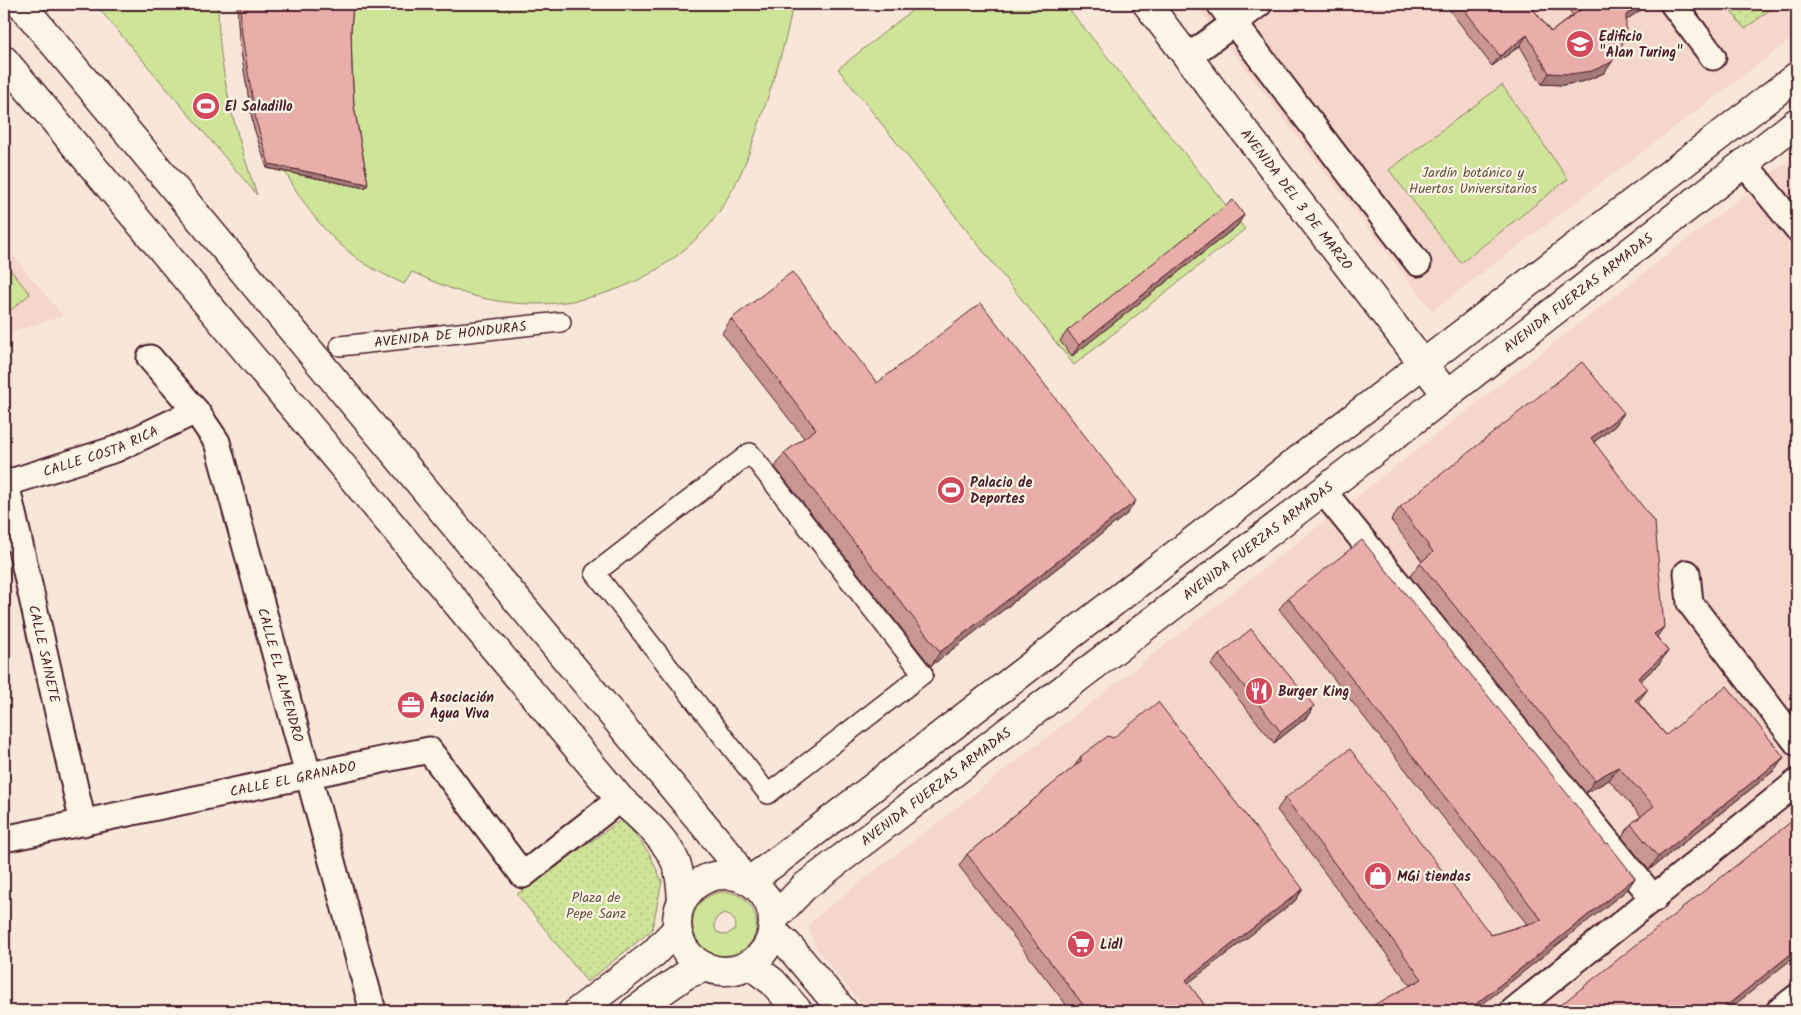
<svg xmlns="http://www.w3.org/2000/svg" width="1801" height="1015" viewBox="0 0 1801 1015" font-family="Kalam,sans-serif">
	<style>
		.built { fill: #f4d6cb }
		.green { fill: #cee499; stroke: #8c8262; fill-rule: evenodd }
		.park { fill: url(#park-dots); stroke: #8c8262 }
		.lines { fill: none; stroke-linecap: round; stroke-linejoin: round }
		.pedestrian-casing { stroke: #4a1f2b; stroke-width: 22 }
		.minor-casing { stroke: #4a1f2b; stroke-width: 29 }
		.tertiary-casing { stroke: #4a1f2b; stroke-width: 31 }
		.secondary-casing { stroke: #4a1f2b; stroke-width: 31 }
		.pedestrian { stroke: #fcf5e5; stroke-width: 19 }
		.minor { stroke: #fcf5e5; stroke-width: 25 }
		.tertiary { stroke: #fcf5e5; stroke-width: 28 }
		.secondary { stroke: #fcf5e5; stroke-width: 28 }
		.wall { fill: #c99692; stroke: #4a1f2b }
		.shaded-wall { fill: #a47a77; stroke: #4a1f2b }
		.building { fill: #eaaeaa; stroke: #4a1f2b }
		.labels { text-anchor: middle; stroke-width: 4.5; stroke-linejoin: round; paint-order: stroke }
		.poi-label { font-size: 14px; font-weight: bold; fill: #4a1f2b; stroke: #fcf5e5; text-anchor: start }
		.park-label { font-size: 14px; fill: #6b5046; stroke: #fcf5e5 }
		.street-label { font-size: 14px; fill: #4a1f2b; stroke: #fcf5e5 }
	</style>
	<defs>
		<pattern id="park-dots" width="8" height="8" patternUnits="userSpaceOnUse" patternTransform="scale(1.25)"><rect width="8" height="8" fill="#cee499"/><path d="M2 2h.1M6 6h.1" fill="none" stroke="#b2c384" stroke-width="1.8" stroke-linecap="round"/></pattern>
	</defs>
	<rect width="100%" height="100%" fill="#f8e7d9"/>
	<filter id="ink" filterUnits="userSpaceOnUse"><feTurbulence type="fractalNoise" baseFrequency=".02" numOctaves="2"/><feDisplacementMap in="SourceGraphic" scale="10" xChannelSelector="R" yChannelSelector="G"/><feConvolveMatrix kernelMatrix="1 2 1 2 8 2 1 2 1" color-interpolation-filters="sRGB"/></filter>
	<g filter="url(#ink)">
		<!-- built -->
		<path class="built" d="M1195,4h602v31l-365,276z
			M1797,154v857h-930l-52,-64 -7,-22 13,-12z
			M4,245l59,71 -59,18z"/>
		<!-- green -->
		<path class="green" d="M95,4h123c0,68 17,127 39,191z
			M237,4h556c-6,35 -17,68 -28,102 -11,31 -19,63 -37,91 -8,14 -17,28 -29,39 -55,56 -136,79 -212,63 -26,-5 -51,-16 -75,-27l-8,12c-12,-6 -26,-12 -37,-19 -36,-23 -61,-55 -81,-92l-19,-5 -14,-43 -14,-86z
			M920,4h145l180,225 -171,136 -236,-296z
			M1502,85l66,94 -107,84 -72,-93z
			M4,262l26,32 -26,22z
			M720,892c43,-3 50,57 9,63 -41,6 -52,-54 -9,-63zM724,913l6,2 6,8 -2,7 -8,5 -9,-3 -3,-7 3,-8z"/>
		<!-- park -->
		<path class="park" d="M1725,4h52l-32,25z
			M621,820l9,8 19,25 13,28 -10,49 -65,52 -70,-88z"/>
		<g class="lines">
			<defs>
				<g id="pedestrian">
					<path id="s1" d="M340,346l221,-24"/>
					<path d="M750,453l173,221 -155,120 -173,-221z"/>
				</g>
				<g id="minor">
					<path d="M1220,4l14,19 25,-19"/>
					<path d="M1673,4l40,53"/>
					<path d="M1188,57l46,-34 184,240"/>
					<path d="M1744,163l53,66"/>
					<path id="s2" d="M150,358l46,53 21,31 156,569"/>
					<path id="s3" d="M6,483l77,340"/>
					<path id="s4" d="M4,484l112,-35 80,-38"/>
					<path d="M1323,491l331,408"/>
					<path d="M1687,573l3,30 107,140"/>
					<path id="s5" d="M4,839l425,-89 94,125 97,-76"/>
					<path d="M1513,1011l284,-229"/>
					<path d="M1779,1011l18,-14"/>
				</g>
				<g id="tertiary">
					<path d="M21,4l709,852 11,21"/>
					<path id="s6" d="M1147,4l300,391"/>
					<path d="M4,60l616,739c20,18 45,38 56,64 5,12 5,25 6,38"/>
					<path d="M772,931l16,14 55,66"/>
					<path d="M749,964l24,18 25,29"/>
				</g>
				<g id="secondary">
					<circle cx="725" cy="923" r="48"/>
					<path d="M749,881l31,-22 1017,-783"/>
					<path id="s7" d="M773,920l31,-33 519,-396 474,-369"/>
					<path d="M578,1011l75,-57 24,-25"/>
					<path d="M634,1011l53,-37 19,-7"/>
				</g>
			</defs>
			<!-- pedestrian casing -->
			<use href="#pedestrian" class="pedestrian-casing"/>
			<!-- minor casing -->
			<use href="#minor" class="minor-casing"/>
			<!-- tertiary casing -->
			<use href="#tertiary" class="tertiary-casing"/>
			<!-- secondary casing -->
			<use href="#secondary" class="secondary-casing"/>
			<!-- pedestrian -->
			<use href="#pedestrian" class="pedestrian"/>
			<!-- minor -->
			<use href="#minor" class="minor"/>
			<!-- tertiary -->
			<use href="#tertiary" class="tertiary"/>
			<!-- secondary -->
			<use href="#secondary" class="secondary"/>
		</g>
		<!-- wall -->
		<path class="wall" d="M237,4h116l-2,26 1,39 2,37 14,78 -3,4 -98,-20 -14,-43 -14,-86z
			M1445,4h84l22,28 22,-17 -9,-11h85l-23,16 -14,42 -8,11 -19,8 -22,4 -21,-1 -22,-38 -28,20z
			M1244,215l-7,11 -165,130 -12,-15 7,-10z
			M731,319l146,64 250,131 -196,152 -156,-199 9,-14 20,-15 -82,-105z
			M1624,413l-9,13 -21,16 63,195 11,14 -9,13 -19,17 -2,21 28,33 118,22 -9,13 -126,100 -27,-33 9,-13 10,-8 -32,-36 -23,13 -176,-217 10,-13 2,-2 -31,-41 9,-13z
			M1288,598l318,246 29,34 -8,12 -217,95 -133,-175 8,-12 206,137 36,-11 -248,-315z
			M1219,655l95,51 -7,11 -33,26 -63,-78z
			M1081,756l222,133 -8,12 -107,82 21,28h-138l-112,-145 8,-12 107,-87z"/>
		<!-- shaded-wall -->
		<path class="shaded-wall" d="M1642,4h7l-30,21 7,-10z
			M1527,35l-7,11 -28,20 8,-10z
			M1612,62l-8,11 -19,8 -22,4 -21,-1 7,-11z
			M269,164l99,20 -3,4 -98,-20z
			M1244,215l-7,11 -165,130 7,-11z
			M1624,413l-9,13 -33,25 9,-13z
			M1136,501l-9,13 -196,152 9,-14z
			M1664,627l-9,13 -1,-6z
			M1668,651l-9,13 -30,27 9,-13z
			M1648,689l-10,13 -12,11 9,-13z
			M1314,706l-7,11 -33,26 7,-11z
			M1784,757l-9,13 -126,100 9,-13z
			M1618,767l-9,13 -23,13 9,-13z
			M1635,878l-8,12 -153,121h-7z
			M1303,889l-8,12 -117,90 8,-11z
			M1797,949v6l-70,56h-7z"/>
		<!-- building -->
		<path class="building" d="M240,4h113l-2,26 1,39 2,37 14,78 -99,-20 -13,-43 -14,-86z
			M1460,4h69l22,28 32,-24 -4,-4h63l-16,11v13l-4,17 -10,17 -20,9 -22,3 -21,-1 -22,-38 -27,21z
			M1233,200l11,15 -165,130 -12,-14z
			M792,272l85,111 104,-80 155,198 -196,151 -156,-199 32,-24 -85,-110z
			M1582,362l42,51 -33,25 64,85 9,104 -10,7 14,17 -30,27 10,11 -13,11 31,35 61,-49 57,71 -126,100 -27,-33 23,-18 -36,-39 -23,13 -175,-217 13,-11 -33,-45z
			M1362,540l207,256 37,48 2,-1 27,35 -168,133h-104l59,-32 -137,-181 65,-49 141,186 51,-15 -254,-322z
			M1251,629l63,77 -33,26 -62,-77z
			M1158,702l145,187 -117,91 23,31h-121l-121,-157 114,-93v-5l27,-20 5,2z
			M1797,817v132l-77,62h-167z"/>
	</g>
	<!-- icons -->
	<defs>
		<symbol id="university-disc" viewBox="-11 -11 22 22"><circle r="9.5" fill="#d1495b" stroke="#fcf5e5"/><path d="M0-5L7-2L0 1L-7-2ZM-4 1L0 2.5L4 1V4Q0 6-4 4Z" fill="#fff"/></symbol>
		<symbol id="stadium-disc" viewBox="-11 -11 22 22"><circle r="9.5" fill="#d1495b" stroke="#fcf5e5"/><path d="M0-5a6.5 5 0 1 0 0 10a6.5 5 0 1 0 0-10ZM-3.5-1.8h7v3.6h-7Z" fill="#fff"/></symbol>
		<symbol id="restaurant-disc" viewBox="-11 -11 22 22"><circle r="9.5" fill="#d1495b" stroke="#fcf5e5"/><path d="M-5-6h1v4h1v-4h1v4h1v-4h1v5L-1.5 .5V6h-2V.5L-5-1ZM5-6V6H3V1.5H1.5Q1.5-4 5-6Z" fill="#fff"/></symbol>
		<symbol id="office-disc" viewBox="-11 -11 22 22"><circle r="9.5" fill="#d1495b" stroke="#fcf5e5"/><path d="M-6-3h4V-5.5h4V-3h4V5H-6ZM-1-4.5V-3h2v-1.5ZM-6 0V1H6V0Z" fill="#fff"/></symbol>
		<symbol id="shop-disc" viewBox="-11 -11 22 22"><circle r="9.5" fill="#d1495b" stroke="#fcf5e5"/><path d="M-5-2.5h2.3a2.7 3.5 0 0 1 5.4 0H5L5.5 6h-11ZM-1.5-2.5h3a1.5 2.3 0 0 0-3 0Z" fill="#fff"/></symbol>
		<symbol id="supermarket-disc" viewBox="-11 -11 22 22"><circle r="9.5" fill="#d1495b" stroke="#fcf5e5"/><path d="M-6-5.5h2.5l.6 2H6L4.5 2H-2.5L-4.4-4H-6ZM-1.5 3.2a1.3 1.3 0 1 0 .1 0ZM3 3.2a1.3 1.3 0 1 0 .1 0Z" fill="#fff"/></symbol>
	</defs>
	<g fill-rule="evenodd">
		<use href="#university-disc" x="1564" y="28" width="32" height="32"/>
		<use href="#stadium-disc" x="190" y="90" width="32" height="32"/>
		<use href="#stadium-disc" x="935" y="474" width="32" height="32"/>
		<use href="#restaurant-disc" x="1243" y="675" width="32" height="32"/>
		<use href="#office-disc" x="395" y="689" width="32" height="32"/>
		<use href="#shop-disc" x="1362" y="860" width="32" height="32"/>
		<use href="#supermarket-disc" x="1065" y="928" width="32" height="32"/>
	</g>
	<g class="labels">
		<!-- poi labels -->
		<g class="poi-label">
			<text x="1599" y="41">Edificio<tspan x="1599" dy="16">"Alan Turing"</tspan></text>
			<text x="225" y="111">El Saladillo</text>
			<text x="970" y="487">Palacio de<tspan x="970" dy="16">Deportes</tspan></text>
			<text x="1278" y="696">Burger King</text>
			<text x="430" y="702">Asociación<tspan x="430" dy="16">Agua Viva</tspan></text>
			<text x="1397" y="881">MGi tiendas</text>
			<text x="1100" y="949">Lidl</text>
		</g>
		<!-- park labels -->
		<g class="park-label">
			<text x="1473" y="177">Jardín botánico y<tspan x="1473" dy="16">Huertos Universitarios</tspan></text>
			<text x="596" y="902">Plaza de<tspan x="596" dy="16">Pepe Sanz</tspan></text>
		</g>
		<!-- street labels -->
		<g class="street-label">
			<text dy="5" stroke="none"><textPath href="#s6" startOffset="246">AVENIDA DEL 3 DE MARZO</textPath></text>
			<text dy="5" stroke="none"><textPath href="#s7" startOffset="1021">AVENIDA FUERZAS ARMADAS</textPath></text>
			<text dy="5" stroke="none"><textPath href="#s1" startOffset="111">AVENIDA DE HONDURAS</textPath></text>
			<text dy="5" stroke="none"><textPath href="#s4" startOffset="102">CALLE COSTA RICA</textPath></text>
			<text dy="5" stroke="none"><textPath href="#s7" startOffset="616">AVENIDA FUERZAS ARMADAS</textPath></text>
			<text dy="5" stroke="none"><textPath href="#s3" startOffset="175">CALLE SAINETE</textPath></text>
			<text dy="5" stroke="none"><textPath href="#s2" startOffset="349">CALLE EL ALMENDRO</textPath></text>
			<text dy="5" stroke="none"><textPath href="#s5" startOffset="295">CALLE EL GRANADO</textPath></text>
			<text dy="5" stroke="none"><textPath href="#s7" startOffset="211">AVENIDA FUERZAS ARMADAS</textPath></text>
		</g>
	</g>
	<!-- margin -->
	<rect width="1801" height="1015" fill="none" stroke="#fcf5e5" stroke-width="20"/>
	<rect x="10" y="10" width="1781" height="995" fill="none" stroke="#4a1f2b" stroke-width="2" filter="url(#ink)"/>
</svg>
